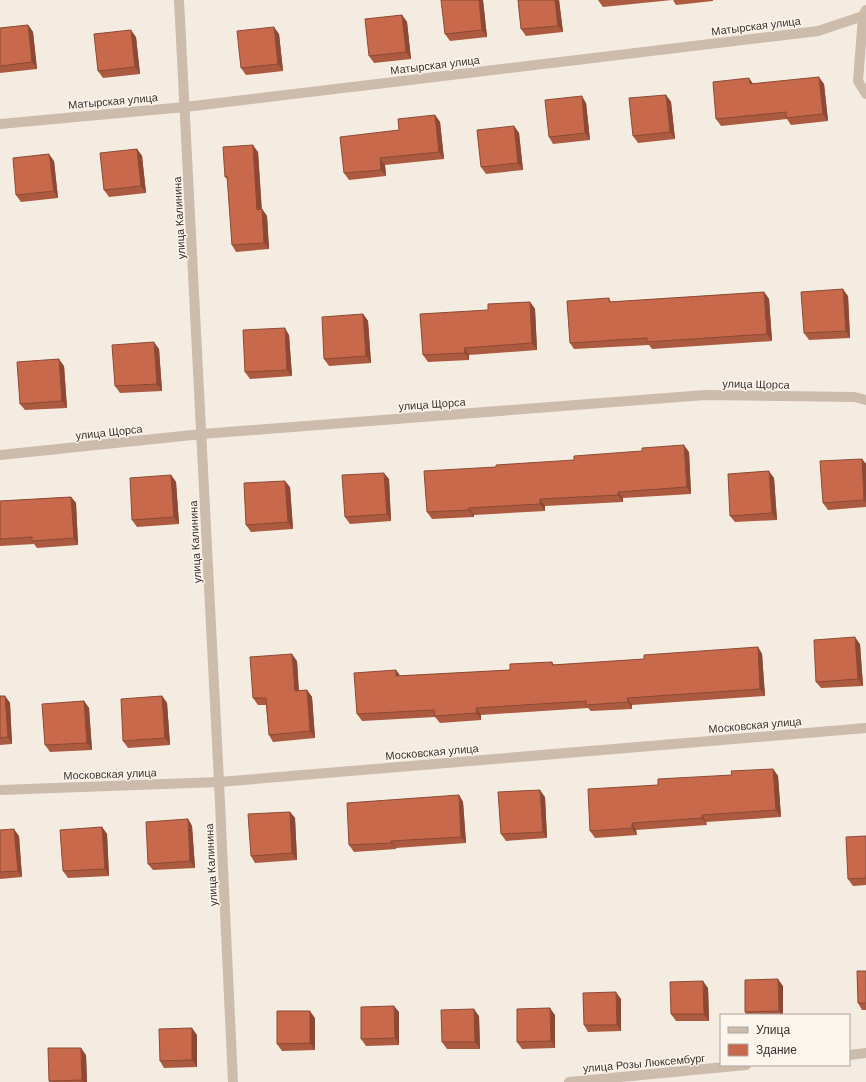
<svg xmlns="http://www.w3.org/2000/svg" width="866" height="1082" viewBox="0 0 866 1082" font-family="'DM Sans',sans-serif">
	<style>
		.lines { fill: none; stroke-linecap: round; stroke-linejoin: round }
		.minor { stroke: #cdbbac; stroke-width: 10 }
		.wall { fill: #ac5a40 }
		.shaded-wall { fill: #8c4a34 }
		.building { fill: #c8694b; stroke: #8c4a34 }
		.labels { text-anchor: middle; stroke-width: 3; stroke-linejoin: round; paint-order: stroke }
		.street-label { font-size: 11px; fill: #3b302b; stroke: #fbf5ee }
	</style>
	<rect width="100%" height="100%" fill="#f4ebe1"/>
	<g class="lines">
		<!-- minor -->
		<path class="minor" d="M179,0l40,782 14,300
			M863,16l-5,65 8,13
			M0,124l185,-17 633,-76 45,-15 3,-6
			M0,455l202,-21 503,-39 149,2 12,3
			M0,790l219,-8 647,-54
			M849,1055l17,-2
			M569,1082l177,-17"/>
	</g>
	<!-- wall -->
	<path class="wall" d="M483,0l4,37 -37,4 -5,-7z
		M559,0l4,32 -37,4 -5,-7z
		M598,0h74l-69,7z
		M673,0h40v1l-37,4z
		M402,15l5,7 4,37 -37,4 -5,-7z
		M28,25l5,7 4,37 -37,4v-45z
		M279,34l4,37 -37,4 -5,-7z
		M136,37l4,37 -37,4 -5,-7z
		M753,84h71l4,37 -37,4 -4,-6 -66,7 -5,-7z
		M666,95l5,7 4,37 -37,4 -5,-7z
		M586,103l4,37 -37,4 -4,-7z
		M435,115l5,7 4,37 -59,6 1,11 -37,4 -5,-7 55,-43z
		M514,126l5,7 4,37 -37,4 -5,-7z
		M137,149l5,7 4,37 -37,4 -5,-7z
		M258,152l4,58v-1l5,7 2,33 -33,3 -4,-7 -4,-65 -3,-3z
		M54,161l4,37 -37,4 -5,-7z
		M764,292l5,7 3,42 -120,8 -3,-4 -75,4 -4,-6 39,-45 2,4z
		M848,296l2,42 -41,2 -5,-7z
		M530,302l5,7 2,41 -68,5v5l-41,2 -5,-7 65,-45z
		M363,314l5,7 3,42 -42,3 -5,-7z
		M289,335l3,41 -42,3 -5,-7z
		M159,349l3,42 -42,2 -5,-7z
		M64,366l3,42 -42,2 -5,-6z
		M689,452l2,42 -68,4v4l-78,4v5l-71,4v2l-42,2 -5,-7 69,-45z
		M862,459l4,5v43l-38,3 -5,-7z
		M171,475l5,7 3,42 -42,3 -5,-7z
		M774,478l3,42 -42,2 -5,-6z
		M389,479l2,42 -41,3 -5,-7z
		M290,487l3,42 -42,3 -5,-7z
		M71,497l5,6 2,42 -41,3 -3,-4 -34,2v-45z
		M860,644l3,42 -42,2 -5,-6z
		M758,647l4,7 3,42 -133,9v4l-41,2 -3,-3 -107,7v5l-41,3 -5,-6 -73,4 -5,-7 39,-44 4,6 110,-6 42,-8 2,3 90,-6z
		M297,661l2,29h8l5,7 3,41 -42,4 -4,-7 -3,-30h-8l-5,-7z
		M0,696h5l5,7 2,41 -12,1z
		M162,696l5,7 3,42 -42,3 -5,-7z
		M84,701l5,7 3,42 -42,2 -5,-7z
		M773,769l5,7 3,41 -75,5 1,3 -71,5 1,5 -42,3 -5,-7 68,-46z
		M459,795l4,7 3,41 -70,5v1l-42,3 -5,-7z
		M545,797l2,41 -41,3 -5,-7z
		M290,812l5,6 2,42 -42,3 -4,-7z
		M188,819l4,7 3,42 -42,2 -5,-6z
		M102,827l5,7 2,42 -41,2 -5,-7z
		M0,830l19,6 3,41 -22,2z
		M866,836v49l-13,1 -5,-7z
		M866,971v39h-4l-4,-7z
		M783,986v29h-36l-2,-3z
		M708,988l1,33h-33l-5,-7z
		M621,999v32l-33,1 -4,-7z
		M399,1012v33l-33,1 -5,-7z
		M555,1015v33l-33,1 -5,-7z
		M479,1016l1,33h-33l-5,-7z
		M315,1018v32l-33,1 -5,-7z
		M197,1035v32l-33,1 -4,-7z
		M86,1055l1,27h-37l-1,-1z"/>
	<!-- shaded-wall -->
	<path class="shaded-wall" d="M479,0h4l4,37 -5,-7z
		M555,0h4l4,32 -5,-6z
		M402,15l5,7 4,37 -5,-7z
		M28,25l5,7 4,37 -5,-7z
		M274,27l5,7 4,37 -5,-7z
		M131,30l5,7 4,37 -5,-7z
		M819,77l5,7 4,37 -5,-7z
		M749,78l5,7 -4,-1z
		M666,95l5,7 4,37 -5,-7z
		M582,96l4,7 4,37 -5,-7z
		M435,115l5,7 4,37 -5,-7z
		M514,126l5,7 4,37 -5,-7z
		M253,145l5,7 4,65 -5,-7z
		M137,149l5,7 4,37 -5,-7z
		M49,154l5,7 4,37 -4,-7z
		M380,158l5,7 1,11 -5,-6z
		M262,209l5,7 2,33 -5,-6z
		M843,289l5,7 2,42 -4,-7z
		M764,292l5,7 3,42 -5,-7z
		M530,302l5,7 2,41 -5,-7z
		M363,314l5,7 3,42 -5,-7z
		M285,328l4,7 3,41 -5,-6z
		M154,342l5,7 3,42 -5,-7z
		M464,348l5,7v5l-4,-7z
		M59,359l5,7 3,42 -5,-7z
		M684,445l5,7 2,42 -4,-7z
		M862,459l4,5v39l-2,-3z
		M769,471l5,7 3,42 -5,-7z
		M384,473l5,6 2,42 -4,-7z
		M171,475l5,7 3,42 -5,-7z
		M285,481l5,6 3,42 -5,-7z
		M618,492l5,6v4l-5,-7z
		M71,497l5,6 2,42 -4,-7z
		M540,499l5,7v5l-5,-7z
		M469,508l5,7v2l-5,-7z
		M855,637l5,7 3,42 -5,-7z
		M758,647l4,7 3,42 -5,-7z
		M292,654l5,7 2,37 -4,-7z
		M396,670l5,7 -5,-1z
		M307,690l5,7 3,41 -5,-7z
		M5,696l5,7 2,41 -4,-7z
		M162,696l5,7 3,42 -5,-7z
		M627,698l5,7v4l-4,-7z
		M84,701l5,7 3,42 -5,-7z
		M476,708l5,7v5l-4,-7z
		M773,769l5,7 3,41 -5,-7z
		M540,790l5,7 2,41 -4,-6z
		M459,795l4,7 3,41 -5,-6z
		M290,812l5,6 2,42 -5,-7z
		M702,815l4,7 1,3 -5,-7z
		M188,819l4,7 3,42 -5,-7z
		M632,823l4,7 1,5 -5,-7z
		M102,827l5,7 2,42 -4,-7z
		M14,829l5,7 3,41 -4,-6z
		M391,841l5,7v1l-5,-6z
		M778,979l5,7v29h-2l-2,-4z
		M703,981l5,7 1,33 -5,-7z
		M616,992l5,7v32l-4,-6z
		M394,1006l5,6v33l-4,-7z
		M550,1008l5,7v33l-4,-7z
		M474,1009l5,7 1,33 -5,-7z
		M310,1011l5,7v32l-5,-7z
		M192,1028l5,7v32l-5,-7z
		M81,1048l5,7 1,27h-3l-2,-2z"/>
	<!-- building -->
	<path class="building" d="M441,0h38l3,30 -37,4z
		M518,0h37l3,26 -37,3z
		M402,15l4,37 -37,4 -4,-37z
		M28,25l4,37 -32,4v-38z
		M274,27l4,37 -37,4 -4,-37z
		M131,30l4,37 -37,4 -4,-37z
		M819,77l4,37 -37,4v-6l-70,7 -3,-37 36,-4 1,6z
		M666,95l4,37 -37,4 -4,-38z
		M582,96l3,37 -36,4 -4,-37z
		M435,115l4,37 -59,6 1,12 -37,3 -4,-36 59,-7 -1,-11z
		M514,126l4,37 -37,4 -4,-37z
		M253,145l4,65 5,-1 2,34 -32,2 -5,-69 -2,1 -2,-30z
		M137,149l4,37 -37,4 -4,-37z
		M49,154l5,37 -38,4 -3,-37z
		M843,289l3,42 -42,2 -3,-41z
		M764,292l3,42 -120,8v-4l-77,5 -3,-42 42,-3v4z
		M530,302l2,41 -68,5 1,5 -42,2 -3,-41 68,-4v-6z
		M363,314l3,42 -42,3 -2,-42z
		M285,328l2,42 -42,2 -2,-42z
		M154,342l3,42 -42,2 -3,-41z
		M59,359l3,42 -42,3 -3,-42z
		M684,445l3,42 -69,5v3l-78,4v5l-71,4v2l-42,2 -3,-41 72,-4v-2l78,-5v-4l68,-5v-3z
		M862,459l2,41 -41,3 -3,-42z
		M769,471l3,42 -42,3 -2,-42z
		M384,473l3,41 -42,3 -3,-42z
		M171,475l3,42 -42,3 -2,-42z
		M285,481l3,41 -42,3 -2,-42z
		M71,497l3,41 -42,3v-4l-32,2v-38z
		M855,637l3,42 -42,3 -2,-42z
		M758,647l2,42 -133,9 1,4 -42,3v-4l-110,7 1,5 -42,3 -1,-6 -77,4 -3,-41 42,-3v6l114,-6v-6l42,-2v3l92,-6v-4z
		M292,654l3,37 12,-1 3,41 -41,4 -3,-37h-13l-3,-41z
		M0,696h5l3,41 -8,1z
		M162,696l3,42 -42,3 -2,-42z
		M84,701l3,42 -42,2 -3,-41z
		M773,769l3,41 -74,5v3l-70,5v5l-42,3 -2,-42 70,-4v-6l74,-4 -1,-4z
		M540,790l3,42 -42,2 -3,-42z
		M459,795l2,42 -70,4v2l-42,2 -2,-42z
		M290,812l2,41 -41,3 -3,-42z
		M188,819l2,42 -42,3 -2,-42z
		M102,827l3,42 -42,2 -3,-41z
		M14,829l4,42 -18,1v-42z
		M866,836v42l-18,1 -2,-42z
		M857,971h9v32h-8z
		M778,979l1,32 -34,1v-32z
		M703,981l1,33h-33l-1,-32z
		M616,992l1,33h-33l-1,-32z
		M394,1006l1,32 -34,1v-32z
		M550,1008l1,33 -34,1v-33z
		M474,1009l1,33h-33l-1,-32z
		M277,1011h33v32l-33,1z
		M192,1028v32l-32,1 -1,-32z
		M48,1048h33l1,32 -33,1z"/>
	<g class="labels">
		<!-- street labels -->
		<g class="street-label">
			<text transform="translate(756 26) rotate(-7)" y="4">Матырская улица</text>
			<text transform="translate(435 65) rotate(-7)" y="4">Матырская улица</text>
			<text transform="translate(113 101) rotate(-5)" y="4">Матырская улица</text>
			<text transform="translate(179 218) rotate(-93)" y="4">улица Калинина</text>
			<text transform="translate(756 384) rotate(1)" y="4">улица Щорса</text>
			<text transform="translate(432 404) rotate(-4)" y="4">улица Щорса</text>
			<text transform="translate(109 432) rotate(-6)" y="4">улица Щорса</text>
			<text transform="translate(195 542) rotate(-93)" y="4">улица Калинина</text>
			<text transform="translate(755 725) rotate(-5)" y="4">Московская улица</text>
			<text transform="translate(432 752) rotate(-5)" y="4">Московская улица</text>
			<text transform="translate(110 774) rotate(-2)" y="4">Московская улица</text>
			<text transform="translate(211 865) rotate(-93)" y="4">улица Калинина</text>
			<text transform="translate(644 1063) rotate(-5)" y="4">улица Розы Люксембург</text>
		</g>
	</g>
	<!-- legend -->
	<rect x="720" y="1014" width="130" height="52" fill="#fbf5ee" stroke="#aea6a0"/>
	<rect x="728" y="1027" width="20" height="6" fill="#cdbbac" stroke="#aea6a0"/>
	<text x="756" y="1034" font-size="12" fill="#3b302b">Улица</text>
	<rect x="728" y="1044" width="20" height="12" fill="#c8694b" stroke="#aea6a0"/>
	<text x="756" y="1054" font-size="12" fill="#3b302b">Здание</text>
</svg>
